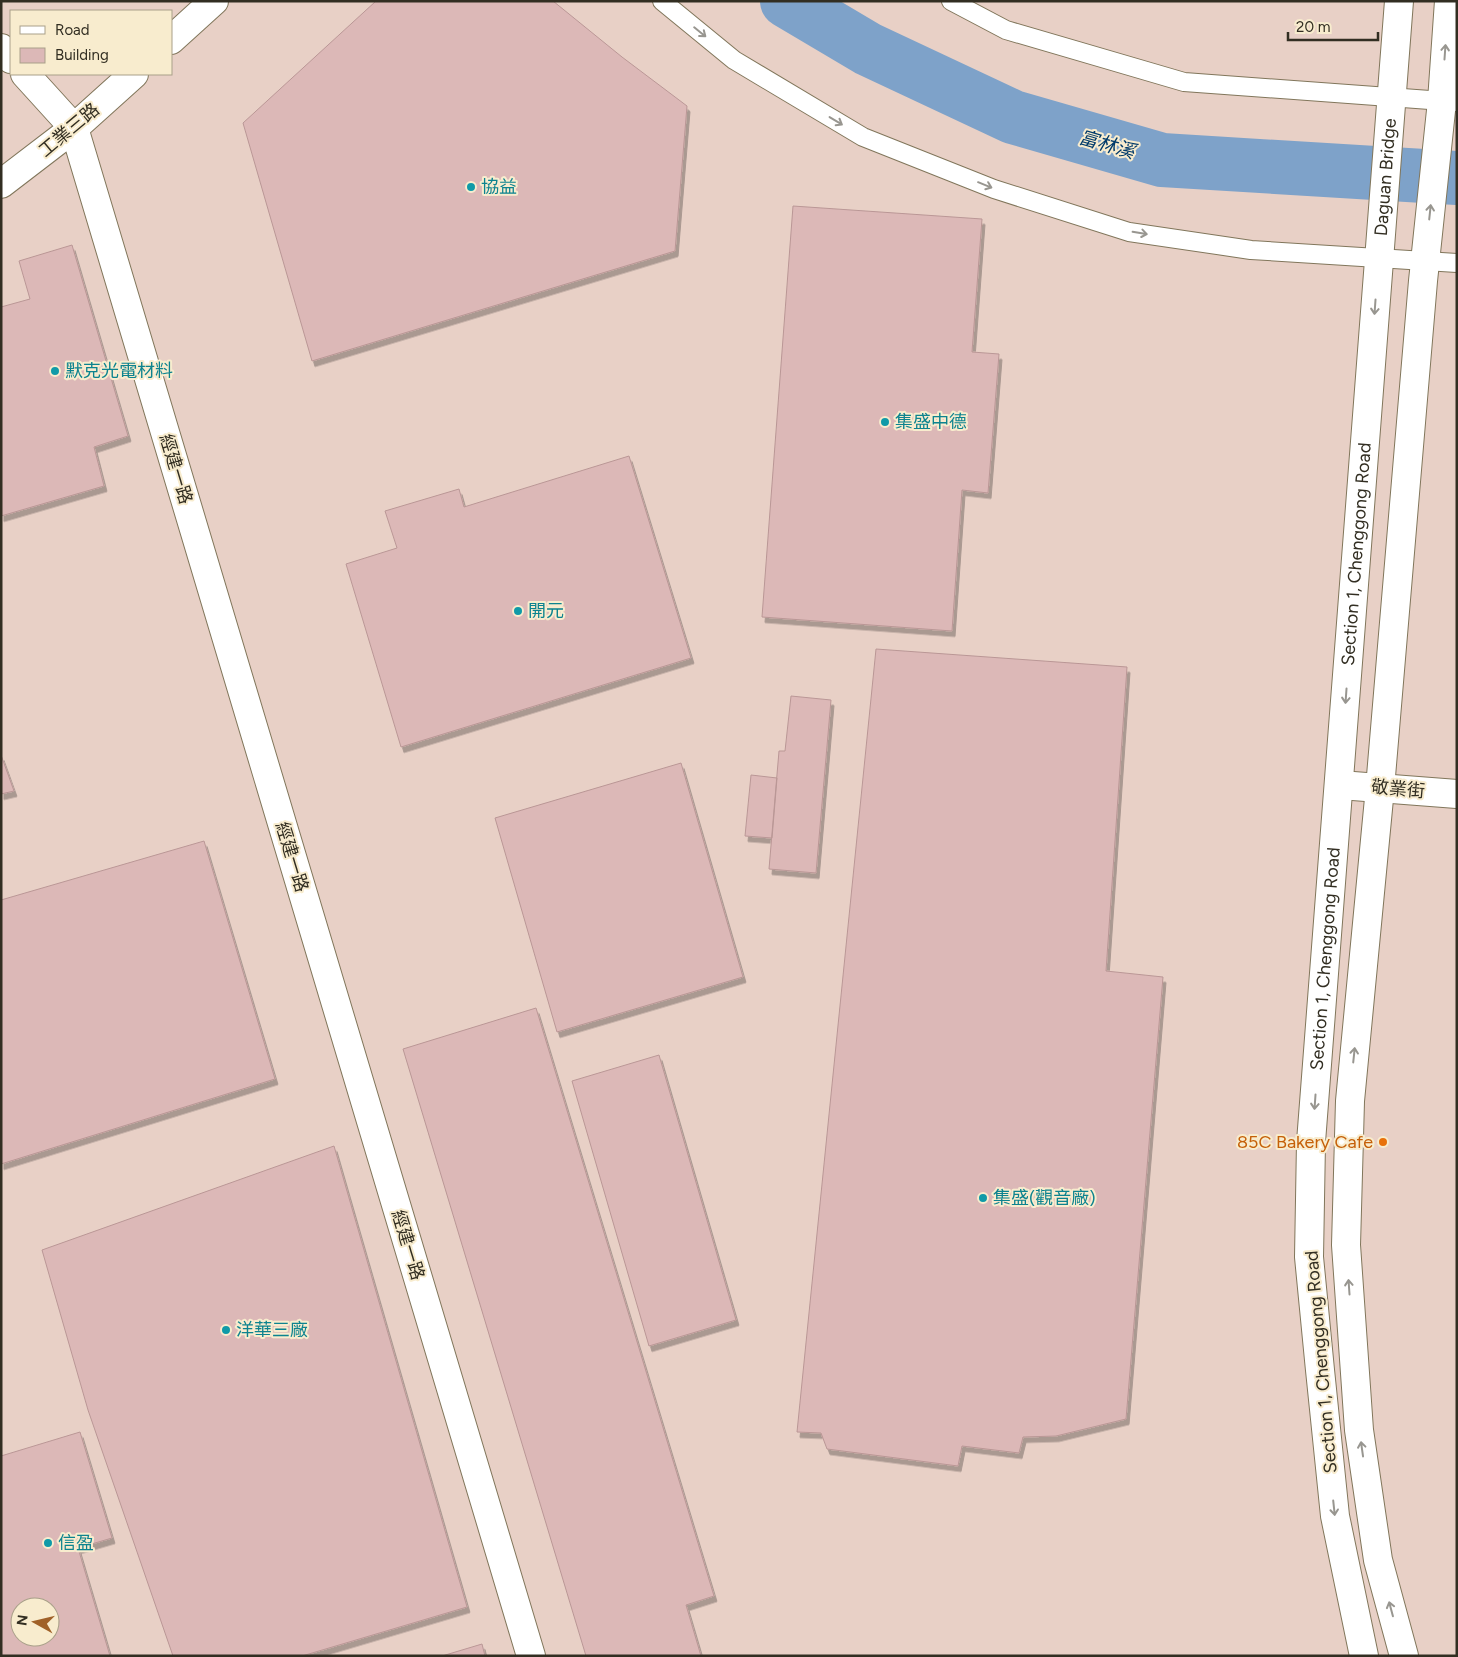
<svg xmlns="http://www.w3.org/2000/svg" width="1458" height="1657" viewBox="0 0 1458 1657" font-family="Figtree,'Noto Sans TC',sans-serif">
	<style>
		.industrial { fill: #e8d0c6; fill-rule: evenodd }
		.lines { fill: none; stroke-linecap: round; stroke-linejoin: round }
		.river { stroke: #7ea2c9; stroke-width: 54 }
		.building { fill: #dcb8b7; stroke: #ba9796; fill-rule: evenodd; filter: url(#shadow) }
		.service-casing { stroke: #81765b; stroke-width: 20 }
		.minor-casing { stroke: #81765b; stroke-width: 30 }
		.tertiary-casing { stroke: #81765b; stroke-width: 30 }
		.service { stroke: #fff; stroke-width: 18 }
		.minor { stroke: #fff; stroke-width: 28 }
		.tertiary { stroke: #fff; stroke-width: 28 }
		.oneway { stroke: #989690 }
		.culture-dot { fill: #0f9aa8; stroke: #f8ecce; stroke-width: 2 }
		.food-dot { fill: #e8710a; stroke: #f8ecce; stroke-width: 2 }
		.labels { text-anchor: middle; stroke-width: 4; stroke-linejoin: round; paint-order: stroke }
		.street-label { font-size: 18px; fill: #322e22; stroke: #f8ecce }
		.culture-label { font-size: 18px; fill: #0d838f; stroke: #f8ecce; text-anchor: start }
		.food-label { font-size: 18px; fill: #c56008; stroke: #f8ecce; text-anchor: end }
		.water-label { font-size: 19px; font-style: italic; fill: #003a6a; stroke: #f8ecce }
	</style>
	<defs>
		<filter id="shadow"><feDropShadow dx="3" dy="5.5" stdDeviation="0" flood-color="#0004"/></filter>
	</defs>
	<rect width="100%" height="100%" fill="#ebdfc1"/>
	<!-- industrial -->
	<path class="industrial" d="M1,1h1456v1655h-1456zM11,11h160v63h-160zM20,1607h30v30h-30z"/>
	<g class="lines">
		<!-- river -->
		<path class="river" d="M787,1l81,48 145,68 149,43 295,18"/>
	</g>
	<!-- building -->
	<path class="building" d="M376,1h177l69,56 65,49 -12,145 -363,110 -69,-238z
		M793,206l189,13 -10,133 27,2 -11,139 -26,-3 -10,141 -190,-14z
		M72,245l56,191 -34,11 10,39 -103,30v-209l29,-8 -11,-38z
		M629,456l62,202 -290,89 -55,-183 51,-16 -12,-37 74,-22 5,18z
		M876,649l251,18 -21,304 57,6 -37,442 -70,17 -33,1 -4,16 -57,-7 -4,20 -131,-17 -6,-16 -24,-1z
		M791,696l40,4 -15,173 -47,-4 10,-118h6z
		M1,755l13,36 -13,3z
		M681,763l62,214 -186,55 -62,-214z
		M751,775l26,3 -5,60 -27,-2z
		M204,841l71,238 -274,85v-264z
		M536,1008l178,588 -28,9 15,51h-115l-183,-607z
		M659,1055l77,265 -87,26 -77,-265z
		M334,1146l133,461 -165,49h-129l-85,-246 -46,-160z
		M80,1432l32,106 -34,10 32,108h-109v-200zM20,1607h30v30h-30z
		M482,1644l3,12h-43z"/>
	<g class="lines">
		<defs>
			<path id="service" d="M662,1l72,59 129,77 131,52 135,43 122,18 206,13
				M951,1l55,29 178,52 273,20"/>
			<path id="minor" d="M171,40l43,-39
				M1,48l10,11
				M25,74l49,54 457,1528
				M1,184l73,-56 60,-54
				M1340,785l117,9"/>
			<g id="tertiary">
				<path id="s1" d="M1364,1656l-29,-140 -15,-146 -11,-113 2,-115 88,-1141"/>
				<path d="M1404,1656l-26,-96 -19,-130 -13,-185 4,-144 30,-313 43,-507 19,-180 7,-100"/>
			</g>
		</defs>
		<!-- service casing -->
		<use href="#service" class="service-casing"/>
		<!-- minor casing -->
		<use href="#minor" class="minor-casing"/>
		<!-- tertiary casing -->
		<use href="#tertiary" class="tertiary-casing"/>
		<!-- service -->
		<use href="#service" class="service"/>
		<!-- minor -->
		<use href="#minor" class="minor"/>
		<!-- tertiary -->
		<use href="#tertiary" class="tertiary"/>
	</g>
	<!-- one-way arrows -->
	<defs><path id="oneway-shaft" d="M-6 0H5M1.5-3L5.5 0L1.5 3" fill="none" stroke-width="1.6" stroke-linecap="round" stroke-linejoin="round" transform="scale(1.25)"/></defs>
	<g class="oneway">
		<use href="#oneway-shaft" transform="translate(700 32) rotate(39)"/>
		<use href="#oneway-shaft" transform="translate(1445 52) rotate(-86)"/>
		<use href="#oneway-shaft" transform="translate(836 121) rotate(31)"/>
		<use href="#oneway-shaft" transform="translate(985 185) rotate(22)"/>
		<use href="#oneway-shaft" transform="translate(1430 212) rotate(-84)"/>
		<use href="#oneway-shaft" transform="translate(1140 233) rotate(9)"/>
		<use href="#oneway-shaft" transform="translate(1375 307) rotate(94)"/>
		<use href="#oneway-shaft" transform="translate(1346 696) rotate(94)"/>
		<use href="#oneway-shaft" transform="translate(1354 1055) rotate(-84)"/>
		<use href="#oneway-shaft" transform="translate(1315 1102) rotate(94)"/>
		<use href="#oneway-shaft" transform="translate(1349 1287) rotate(-94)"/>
		<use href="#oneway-shaft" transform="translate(1362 1449) rotate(-98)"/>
		<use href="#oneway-shaft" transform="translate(1334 1508) rotate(84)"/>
		<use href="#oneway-shaft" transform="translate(1391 1609) rotate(-105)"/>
	</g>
	<!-- markers -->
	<g class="culture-dot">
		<circle cx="471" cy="187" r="5"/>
		<circle cx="55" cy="371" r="5"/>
		<circle cx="885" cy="422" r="5"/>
		<circle cx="518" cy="611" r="5"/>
		<circle cx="983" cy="1198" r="5"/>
		<circle cx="226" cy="1330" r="5"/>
		<circle cx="48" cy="1543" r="5"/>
	</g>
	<circle class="food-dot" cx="1383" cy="1142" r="5"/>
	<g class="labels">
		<!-- street labels -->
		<g class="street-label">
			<text transform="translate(69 130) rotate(-40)" y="6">工業三路</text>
			<text dy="6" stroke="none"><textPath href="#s1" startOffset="1486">Daguan Bridge</textPath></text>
			<text transform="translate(176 469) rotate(73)" y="6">經建一路</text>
			<text dy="6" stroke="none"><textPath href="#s1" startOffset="1108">Section 1, Chenggong Road</textPath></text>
			<text transform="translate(1398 789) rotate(5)" y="6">敬業街</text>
			<text transform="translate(292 857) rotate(73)" y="6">經建一路</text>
			<text dy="6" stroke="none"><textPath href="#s1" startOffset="702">Section 1, Chenggong Road</textPath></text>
			<text transform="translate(408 1245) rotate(73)" y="6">經建一路</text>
			<text transform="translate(1321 1362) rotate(-95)" y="6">Section 1, Chenggong Road</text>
		</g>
		<!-- culture labels -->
		<g class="culture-label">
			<text x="481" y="193">協益</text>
			<text x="65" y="377">默克光電材料</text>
			<text x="895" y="428">集盛中德</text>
			<text x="528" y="617">開元</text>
			<text x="993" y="1204">集盛(觀音廠)</text>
			<text x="236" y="1336">洋華三廠</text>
			<text x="58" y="1549">信盈</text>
		</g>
		<!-- food labels -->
		<g class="food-label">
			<text x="1373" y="1148">85C Bakery Cafe</text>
		</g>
		<!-- water labels -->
		<g class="water-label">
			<text transform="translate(1107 144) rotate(16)" y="7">富林溪</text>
		</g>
	</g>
	<!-- border -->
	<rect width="1458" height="1657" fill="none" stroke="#322e22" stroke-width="5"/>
	<!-- legend -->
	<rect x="10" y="10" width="162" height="65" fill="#f8ecce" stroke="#a9a089"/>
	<rect x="20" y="26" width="25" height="8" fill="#ffffff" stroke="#a9a089"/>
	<text x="55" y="35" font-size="15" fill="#322e22">Road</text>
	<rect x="20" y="48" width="25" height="15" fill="#dcb8b7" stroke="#a9a089"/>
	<text x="55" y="60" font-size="15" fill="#322e22">Building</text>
	<!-- north arrow -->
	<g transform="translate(35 1622) rotate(278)"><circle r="24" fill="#f8ecce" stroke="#a9a089"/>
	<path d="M0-4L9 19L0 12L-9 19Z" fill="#a06128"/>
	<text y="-8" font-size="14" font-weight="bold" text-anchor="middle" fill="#322e22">N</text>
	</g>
	<!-- scale -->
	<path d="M1288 32v8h90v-8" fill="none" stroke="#322e22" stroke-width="2.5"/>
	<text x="1296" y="32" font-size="15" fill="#322e22" stroke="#f8ecce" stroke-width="4" paint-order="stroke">20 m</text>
</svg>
